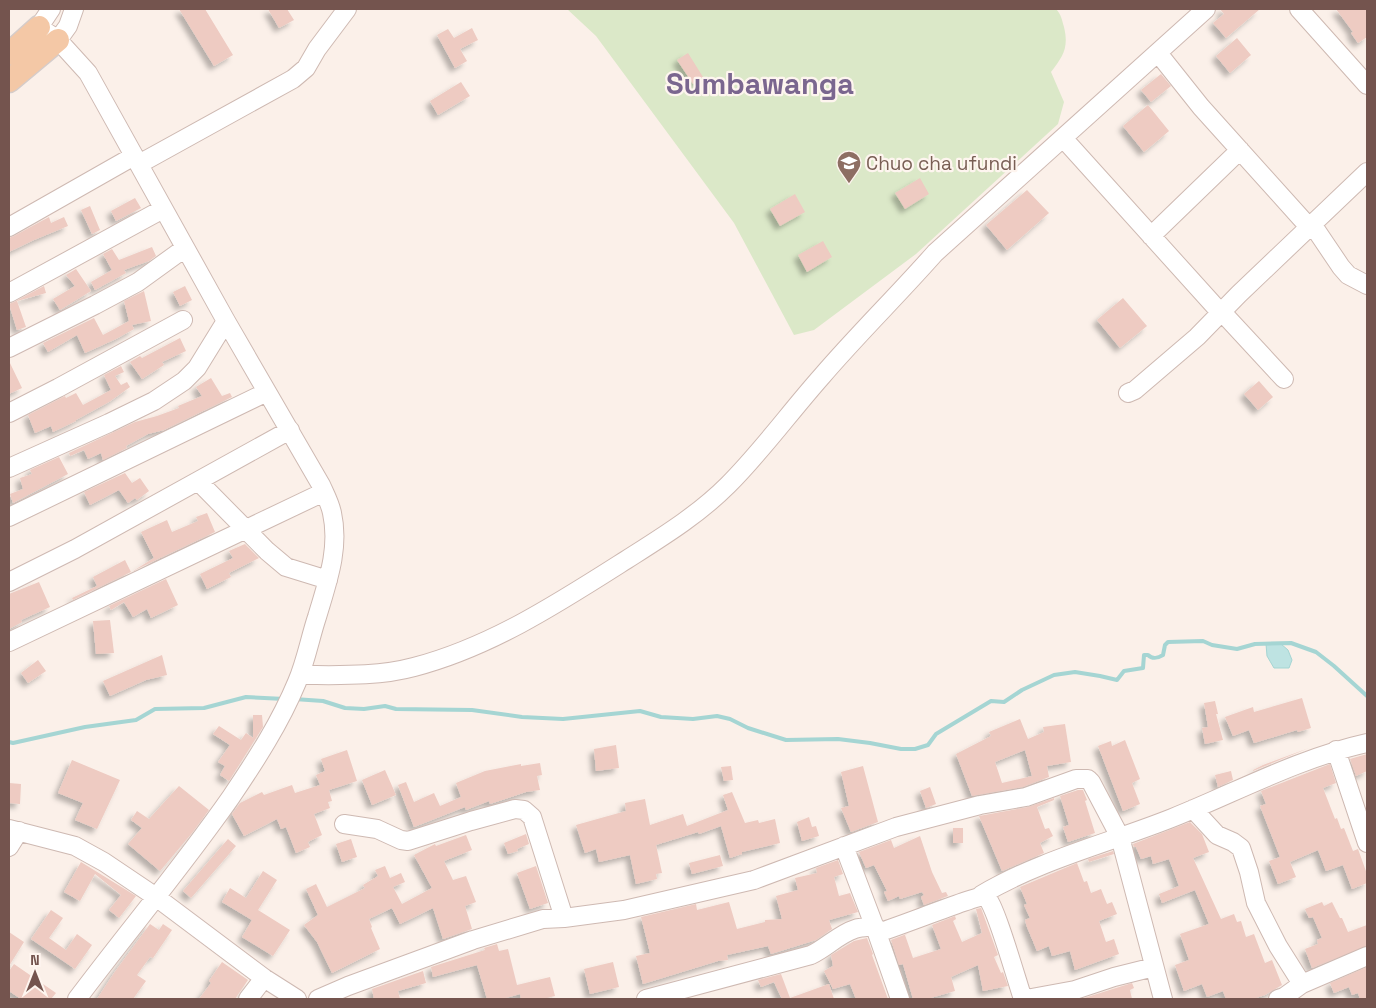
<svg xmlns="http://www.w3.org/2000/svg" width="1376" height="1008" viewBox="0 0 1376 1008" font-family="'Space Grotesk',sans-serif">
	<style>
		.green { fill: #dbe8c8 }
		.water { fill: #bee3e2; stroke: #a5d5d3 }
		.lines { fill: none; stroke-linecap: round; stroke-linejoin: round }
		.stream { stroke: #a5d5d3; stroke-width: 4 }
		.building { fill: #eecbc2; fill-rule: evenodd; filter: url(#shadow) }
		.minor-casing { stroke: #ceb9b2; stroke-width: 20 }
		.major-casing { stroke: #d5ccca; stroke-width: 25 }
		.minor { stroke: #fff; stroke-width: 18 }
		.major { stroke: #f4c8a6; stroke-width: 22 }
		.labels { text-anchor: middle; stroke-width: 4.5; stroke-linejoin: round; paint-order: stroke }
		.education-label { font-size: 19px; fill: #785e54; stroke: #fef5ef; text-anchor: start }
		.town-label { font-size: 29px; font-weight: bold; fill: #7a668f; stroke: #fef5ef }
	</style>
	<defs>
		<filter id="shadow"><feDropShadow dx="-4.5" dy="4.5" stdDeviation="2.5" flood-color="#0004"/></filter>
	</defs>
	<rect width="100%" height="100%" fill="#fbf0e9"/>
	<!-- green -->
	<path class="green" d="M567,9h489c5,5 6,11 8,18 5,21 -1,29 -13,45l13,30 -6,22 -142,130 -102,76 -20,5 -60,-112 -138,-187z"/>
	<!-- water -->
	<path class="water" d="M1266,644h15l7,6 4,10 -3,8h-15l-7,-12z"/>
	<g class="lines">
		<!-- stream -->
		<path class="stream" d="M294,699l29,2 22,7 19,1 21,-3 11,3 76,1 50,7 41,2 77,-8 21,6 32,2 24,-3 13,3 18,9 38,12 52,-1 32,4 31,6h14l13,-4 8,-11 55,-33 13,1 18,-12 32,-15 21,-3 25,4 17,4 7,-9 19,-3 1,-13h4c5,5 10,3 15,0l2,-10 3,-3 35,-1 9,4 25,4 18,-5 36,-1 25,9 18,14 33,30
			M9,742l4,1 72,-16 51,-7 19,-11 49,-1 42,-11 39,2"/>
	</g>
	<!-- building -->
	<path class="building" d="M179,9h26l28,46 -19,11z
		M268,9h19l7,11 -15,8z
		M1220,9h40l-34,29 -13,-15 11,-9z
		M1336,9h31v28l-9,6 -7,-10 2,-1z
		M472,28l6,12 -18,9 7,12 -12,7 -18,-33 11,-6 6,9z
		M1237,38l14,17 -21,18 -14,-17z
		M688,53l15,24 -10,7 -16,-24z
		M1161,74l10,12 -20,16 -10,-12z
		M461,82l9,14 -32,19 -8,-14z
		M1148,105l21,26 -25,21 -21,-26z
		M920,178l9,16 -24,15 -10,-16z
		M1027,190l22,23 -42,37 -21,-25z
		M795,194l10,18 -25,14 -10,-17z
		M135,198l6,10 -25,13 -5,-10z
		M90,206l10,24 -8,4 -11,-24z
		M49,217l2,6 13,-6 4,9 -34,14 -25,12v-14l5,-2z
		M823,241l9,16 -25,15 -9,-17z
		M152,247l4,9 -7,5 -25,9 2,3 -31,17 -4,-8 21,-12 -9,-16 9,-5 7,11z
		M76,269l15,22 -31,19 -7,-11 22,-13 -9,-11z
		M44,286l2,7 -29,8 9,26 -9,3 -8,-26 5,-2z
		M185,286l7,14 -12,6 -7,-14z
		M144,291l7,30 -19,4 2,4 -18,10 -31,14 -8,-18 -29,17 -5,-9 51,-25 9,17 26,-14 -5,-20z
		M1123,298l24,28 -27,22 -23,-28z
		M180,338l6,13 -24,11 2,3 -22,14 -12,-17 10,-6 2,2z
		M9,361l13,27 -13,6z
		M121,366l3,6 -9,4 6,9 6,-3 3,5 -21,15 -33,18v1l-23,11 -2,-6 -16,7 -7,-18 37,-19 1,2 10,-5 7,12 28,-15 -7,-15z
		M211,378l11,18 8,-3 2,4 -68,33 -16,4 -22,12 1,2 -24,12 -2,-7 -13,6 -4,-9 -14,6 -1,-3 66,-31 22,-6 22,-8 -1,-2 24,-10 -6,-9z
		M1259,381l14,16 -15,13 -14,-16z
		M59,457l9,17 -55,29 -3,-9 13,-5 -3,-11 12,-4 -2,-4z
		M125,473l7,10 8,-5 9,13 -12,9 -2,-2 -7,5 -9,-13 -29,15 -6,-13z
		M207,513l8,19 -82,39 21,-13 -13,-26 26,-12 5,12 26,-11 -2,-4z
		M245,544l14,14 -30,15 2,4 -24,12 -7,-15 33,-16 -4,-7z
		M125,560l6,12 -58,28 -1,-2 25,-12 -4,-9z
		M166,579l12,26 -27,13 -4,-9 -14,8 -9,-15 -13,8 -2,-4z
		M39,582l11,25 -29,13 1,2 -13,7v-35z
		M110,620l4,33 -18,1 -3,-33z
		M162,655l5,20 -21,5 -36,16 -7,-15z
		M38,660l8,11 -18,12 -7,-10z
		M1302,698l9,30 -13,4 -1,-2 -43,13 -5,-13 -16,6 -8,-19 28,-10 1,5z
		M1215,701l3,13h-2l7,26 -18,4 -3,-16 6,-1 -4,-24z
		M253,715h9l1,12 -34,54 -9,-6 5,-9 -7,-4 12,-17 -17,-11 6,-8 22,14 5,-7 7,5z
		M1020,719l8,20 16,-7 -1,-5 22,-3 6,38 -24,4 2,11 -26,10 -51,9 -16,-42 35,-18 -2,-4zM1025,750l7,26 -30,7 -7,-21z
		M1125,740l15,39 -8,4 8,21 -17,7 -25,-65 13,-5 1,5z
		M616,745l3,23 -23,3 -2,-22z
		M1309,748l-56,23v-1l10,-5z
		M347,750l10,31 -28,9 3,11 -4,1 2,6 -16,6 8,21 -14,7 2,5 -14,6 -10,-26 -5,2 -4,-10 -33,17 -12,-22 8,-11 22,-11 2,3 28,-10 3,8 25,-8 -4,-10 9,-4 -4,-12z
		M1367,754v17l-11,5 -6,-17z
		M72,760l48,20 -23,49 -22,-9 8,-17 -25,-10z
		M540,763l2,12 -5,1 3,14 -14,2 -36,12 -1,-3 -23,9 -1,-3 -51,20 -16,-42 8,-3 8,20 20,-9 6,13 21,-9 -5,-14 29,-12 36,-7v2z
		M1330,764l6,19 -13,5 12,31 2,-1 4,11 3,-1 9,23 5,-2 9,25v9l-15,6 -9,-24 -17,6 -8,-21 -28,12 6,15 -18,7 -9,-23 11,-4 -20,-51 6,-2 -5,-13z
		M731,766l2,14 -9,1 -3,-14z
		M863,766l15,56 -27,10 -10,-24 8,-2 -8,-34z
		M385,770l11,25 -24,10 -10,-25z
		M1231,771l2,9 -15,7 -3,-12z
		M9,783l12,1 -1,20 -11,-1z
		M179,786l30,24 -17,23 -32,38 -32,-27 14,-16 -11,-8 6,-9 12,8z
		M930,787l6,17 -10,4 -6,-17z
		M1078,790h5l4,10 -2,1 10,32 -27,9 -5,-15 6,-2 -9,-29z
		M732,792l13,31 13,-3 1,3 16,-4 5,24 -38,9v2l-12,4 -9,-32 -22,8 -1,-2 -42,13 6,28 -6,1 1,5 -21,5 -6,-29 -31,7 -3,-13 -11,4 -9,-28 50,-14 -1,-8 20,-4 5,26 33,-11 4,12 41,-16 -5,-15z
		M1054,798v2l-17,7 8,22 4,-1 4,8 -13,7 4,10 -42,18 -23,-55 49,-9z
		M809,817l3,10 4,-1 3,10 -17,5 -5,-19z
		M1190,822l12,12 7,18 -16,6 28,61 13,-5 3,8 4,-1 5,16 8,-3 11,29 7,-3 10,25 -17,10 -12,4h-27l-3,-8 -16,6 -5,-13 -18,7 -9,-26 14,-5 -9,-26 29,-10 -14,-34 -33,13 -3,-9 20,-8 -10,-27 -16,5 -2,-8 -10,3 -5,-12h-2l-1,-3z
		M953,828h10v15h-10z
		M526,834l3,10 -12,5 1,2 -10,3 -4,-11z
		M466,835l6,15 -28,11 9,19 13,-4 10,26 -11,4 7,23 -29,10 -10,-31 -33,16 -8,-16 -23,11 3,8 -1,1 9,21 -48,24 -15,-31 -13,-17 14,-10 -12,-26 10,-5 11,23 38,-19 -2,-3 15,-9 -3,-6 10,-4 5,12 11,-5 4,9 -12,5 9,17 30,-16 -18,-33 21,-11 1,2z
		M920,836l12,36 10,21 4,-1 2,4 -24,9 -3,-8 3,-2 -2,-3 -22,7 -1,-3 -11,5 -4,-9 3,-1 -13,-26 -8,3 -7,-16 32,-12 3,8z
		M228,839l8,7 -45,52 -8,-7z
		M351,839l6,18 -15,5 -6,-18z
		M1113,851l1,3 -25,8 -1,-3z
		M720,855l3,11 -31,8 -3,-11z
		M838,860l5,14 -9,3 5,19 11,-3 8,19 -29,8 3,9 -16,11 -45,14 -3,-8 -41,9 1,5 -10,1 -75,23 -7,-28 14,-3 -9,-36 55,-13 1,6 32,-8 8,27 28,-7v-2l17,-1 -6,-23 22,-6 -3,-12 22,-5 -1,-5z
		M81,862l55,34 -17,22 -10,-8 12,-15 -26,-21 -15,27 -16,-9z
		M1077,863l7,19 3,-1 4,12 10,-4 6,15 5,-2 5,12 -18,7 7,21 8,-3 5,15 -44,16 -5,-19 -18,5 -3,-10 -12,5 -10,-24 -2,-7 5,-2 -6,-13 3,-1 -7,-17z
		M536,866l12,37 -18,6 -13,-36z
		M263,871l14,9 -19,30 32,20 -17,26 -31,-19 10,-17 -30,-18 8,-14 16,10z
		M1322,902l2,4 8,-4 8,16h2l6,14 19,-7v21l-55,22 -7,-19 13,-5 -1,-4 5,-2 -9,-21 -4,1 -4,-9z
		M981,908l17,47 -4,2 7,16 2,-1 5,14 -25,5 -5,-26 -27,12 4,14 -28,8h-14l-10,-35 -4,1 -8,-25 18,-7 -4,2 8,23 28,-9 -9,-24 23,-9 1,3 -3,2 9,21 20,-9 -6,-24z
		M51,910l12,8 -14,20 17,12 11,-16 15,11 -17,24 -44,-30z
		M150,924l9,6 4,-6 9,6 -19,28 -3,-1 -13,18 9,6 -13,18h-36l17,-26z
		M9,932l15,10 -15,24z
		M867,938l6,16 -1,1 16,44h-32l-6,-15 -17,5 -9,-18 9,-5 -2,-11 23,-14z
		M497,944l2,7 9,-2 9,36 33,-8 5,19 -13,3h-21l-1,-5 -18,5h-15l-10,-34 -44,12 -2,-10 54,-17 -1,-2z
		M222,962l26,18 -13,19h-36l12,-16 -2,-2z
		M613,962l6,25 -29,7 -6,-25z
		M14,964l42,29 -5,6h-30l-12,-8v-20z
		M1367,967v32h-7l-2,-6 -6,2 -3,-8 -15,6 -4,-10z
		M423,971l3,12 -28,8 2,8h-26l-2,-10z
		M781,974l9,24 39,-14 5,15h-52l-8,-17 -13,5 -3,-7z
		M1132,983l2,5 -4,2 2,9h-51z"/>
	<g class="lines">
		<defs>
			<path id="minor" d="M51,9l-12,18 19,13 30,33 138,248 95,164c4,9 9,18 11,28 8,36 -5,70 -15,104 -7,21 -11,44 -20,65 -17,41 -41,78 -66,115 -48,69 -103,134 -154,202
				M1299,9l68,76
				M58,40l10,-14 6,-17
				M1158,53l43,54 108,120
				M1063,138l157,174
				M139,164l154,-85 13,-11 11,-19 30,-40
				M1312,224l29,43 7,8 19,10
				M9,227l125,-71
				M1151,236l89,-86
				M9,293l154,-84
				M1221,311l63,68
				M9,348l86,-43 43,-23 47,-34
				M1128,393l7,-3 62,-53 42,-43 128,-122
				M9,413l49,-25 125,-68
				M9,468l100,-45 45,-22 30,-20 13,-13 29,-47
				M199,482l68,69 19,16 42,13
				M9,517l258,-125
				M9,582l66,-33 215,-119
				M9,642l315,-150
				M300,675c38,0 77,2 114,-8 77,-20 146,-65 212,-107 36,-23 72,-45 102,-75 34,-34 62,-73 94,-109 36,-42 76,-81 113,-123l271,-244
				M1336,750l31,93
				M1193,809l24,26 16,7 8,6 8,24 7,31 22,43 24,38
				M344,824l33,5 24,11 7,1 63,-20 44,-12 9,1 8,7 32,101
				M9,829l66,17 29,16 52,35 108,81 33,21
				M844,846l33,87 23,66
				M9,847l10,-16
				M981,895c59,-35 128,-52 191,-77 65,-26 127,-60 195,-75
				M877,933c16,-4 103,-39 108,-37 9,3 33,89 38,103
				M248,999l16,-21
				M318,999l30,-13 125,-46 70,-21 21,-1 60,-8 130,-30 142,-53 84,-22 46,-8 50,-18h12l3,3 29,55 43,162
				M646,999l165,-44c15,-7 28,-21 44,-26 6,-2 13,-2 20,-3
				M1026,999l49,-9 39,-13 40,-10
				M1278,999l6,-2 18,-13 65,-28"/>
			<path id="major" d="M9,54l30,-27
				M9,81l49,-41"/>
		</defs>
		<!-- minor casing -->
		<use href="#minor" class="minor-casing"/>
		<!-- major casing -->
		<use href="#major" class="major-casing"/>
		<!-- minor -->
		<use href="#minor" class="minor"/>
		<!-- major -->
		<use href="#major" class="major"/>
	</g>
	<!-- icons -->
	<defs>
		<symbol id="school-pin" viewBox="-11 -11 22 30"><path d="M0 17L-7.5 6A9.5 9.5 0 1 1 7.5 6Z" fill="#8d6e63" stroke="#fef5ef"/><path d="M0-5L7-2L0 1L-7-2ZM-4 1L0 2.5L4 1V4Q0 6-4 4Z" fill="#fff"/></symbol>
	</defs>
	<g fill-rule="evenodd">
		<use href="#school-pin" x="835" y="149" width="28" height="38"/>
	</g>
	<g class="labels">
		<!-- education labels -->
		<g class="education-label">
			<text x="866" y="170">Chuo cha ufundi</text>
		</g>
		<!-- town labels -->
		<g class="town-label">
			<text x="760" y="94">Sumbawanga</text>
		</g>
	</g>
	<!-- border -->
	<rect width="1376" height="1008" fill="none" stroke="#74544e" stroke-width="20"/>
	<!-- north arrow -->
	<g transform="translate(35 973)" stroke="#fef5ef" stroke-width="4" paint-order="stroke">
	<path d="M0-4L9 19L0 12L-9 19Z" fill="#74544e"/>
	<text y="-8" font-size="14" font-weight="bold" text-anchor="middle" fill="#74544e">N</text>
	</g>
</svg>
